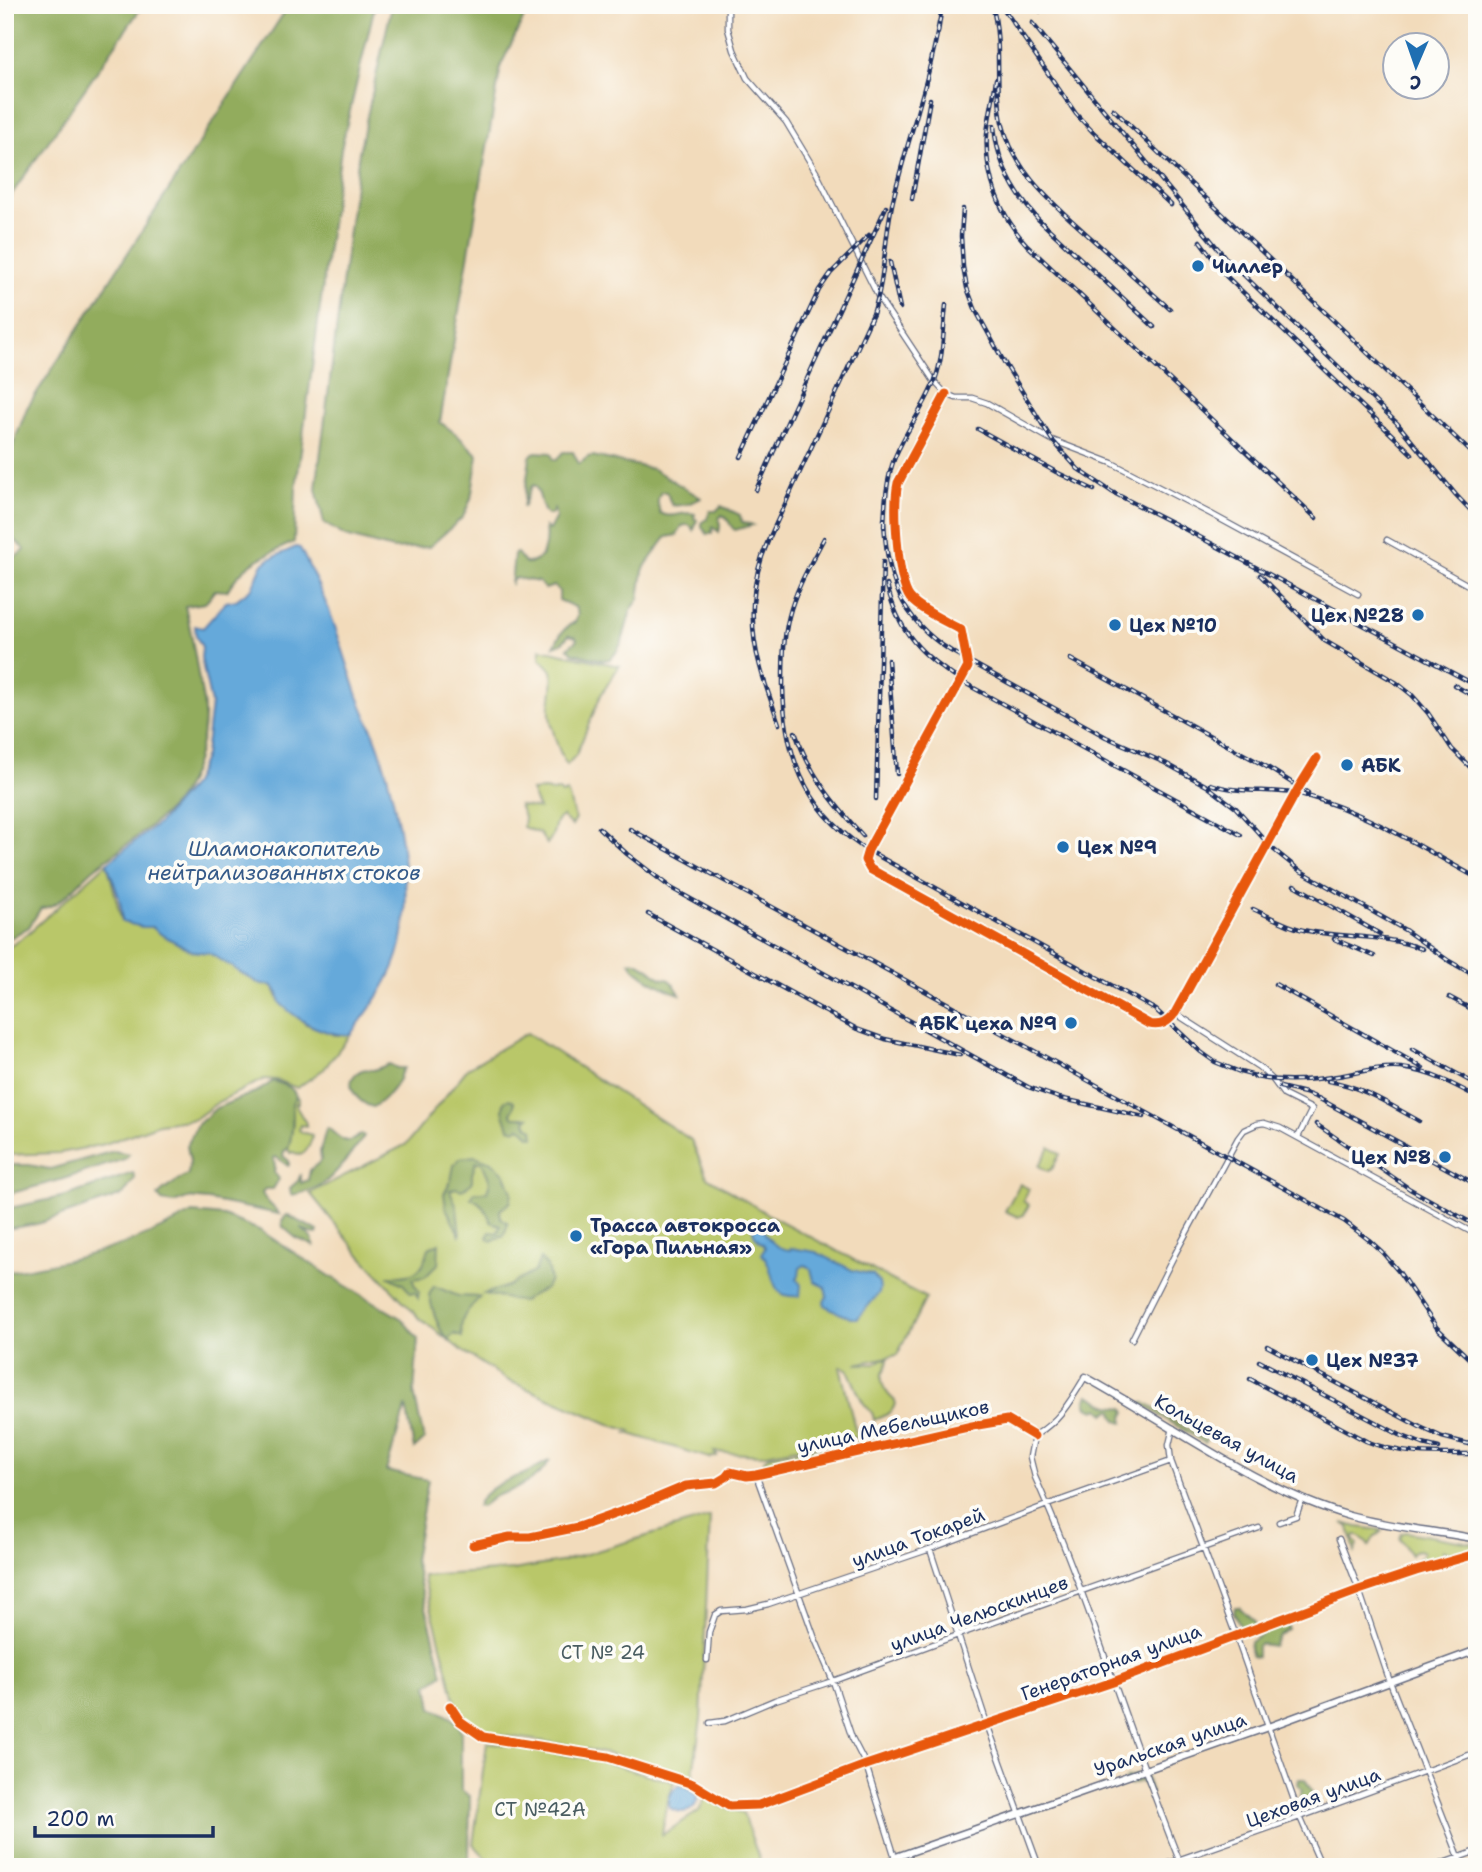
<svg xmlns="http://www.w3.org/2000/svg" width="1482" height="1872" viewBox="0 0 1482 1872" font-family="'Shantell Sans',sans-serif">
	<style>
		.green { fill: #b9c769; stroke: #6a7b64; stroke-width: 2 }
		.forest { fill: #92ac5d; stroke: #566e5e; stroke-width: 2 }
		.water { fill: #65a9da; stroke: #406c9c; stroke-width: 2 }
		.lines { fill: none; stroke-linecap: round; stroke-linejoin: round }
		.minor-casing { stroke: #666b7f; stroke-width: 7 }
		.tertiary-casing { stroke: #666b7f; stroke-width: 9 }
		.minor { stroke: #fff; stroke-width: 4.5 }
		.tertiary { stroke: #fff; stroke-width: 6 }
		.rail-casing { stroke: #1b2f5e; stroke-width: 4.5 }
		.rail { stroke: #fdfcf7; stroke-width: 2; stroke-dasharray: 5; stroke-linecap: butt }
		.cycleway-casing { stroke: #fdfcf7; stroke-width: 13 }
		.cycleway { stroke: #e8590c; stroke-width: 9 }
		.poi-dot { fill: #1f6fb2; stroke: #fdfcf7; stroke-width: 2.5 }
		.labels { text-anchor: middle; stroke-width: 7; stroke-linejoin: round; paint-order: stroke }
		.poi-label { font-size: 19px; font-weight: bold; fill: #1b2f5e; stroke: #fdfcf7; text-anchor: start }
		.street-label { font-size: 19px; fill: #1b2f5e; stroke: #fdfcf7 }
		.park-label { font-size: 19px; fill: #4a5d61; stroke: #fdfcf7 }
		.water-label { font-size: 21px; font-style: italic; fill: #355a89; stroke: #fdfcf7 }
	</style>
	<rect width="100%" height="100%" fill="#fdfcf7"/>
	<filter id="ink" filterUnits="userSpaceOnUse"><feTurbulence type="fractalNoise" baseFrequency=".0143" numOctaves="2"/><feDisplacementMap in="SourceGraphic" scale="14" xChannelSelector="R" yChannelSelector="G"/><feConvolveMatrix kernelMatrix="1 2 1 2 8 2 1 2 1" color-interpolation-filters="sRGB"/></filter>
	<filter id="wash" filterUnits="userSpaceOnUse"><feTurbulence type="fractalNoise" baseFrequency=".00686" numOctaves="4" result="noise"/><feDisplacementMap in="SourceGraphic" scale="28" xChannelSelector="R" yChannelSelector="G"/><feGaussianBlur stdDeviation="1.57" result="paint"/><feColorMatrix in="noise" values="0 0 0 0 0 0 0 0 0 0 0 0 0 0 0 0 0 1.4 0 .05"/><feComposite in="paint" operator="in"/></filter>
	<g filter="url(#wash)">
		<rect width="100%" height="100%" fill="#f2dbbb"/>
		<!-- green -->
		<path class="green" d="M541,649l78,17 -18,29 -25,60 -9,10c-9,-13 -19,-45 -17,-60 1,-6 4,-29 2,-34 -3,-5 -8,-9 -12,-12z
			M545,790l7,2 7,-1 3,3 5,-2c5,9 3,18 9,27l-4,7 -10,-10c-9,6 -6,11 -10,20 -1,3 -3,5 -5,8l-8,-11 -16,-6 1,-10 -5,-12 20,4 -8,-18z
			M107,863l15,59 21,5h9l10,8 30,16 17,2 49,30 15,3 7,17 26,21 29,11h15l-26,34 -27,19 -21,-8 -12,-1 -46,23 -23,17 -36,5 -54,20 -45,9 -55,2v-205l21,-15z
			M527,1033l164,107 16,37 62,38 157,83 -29,57 -41,9h19l8,-5h5c0,7 -4,10 -6,16 -2,10 6,20 13,26 0,12 -11,15 -21,19 -1,-10 -6,-10 -11,-18 -6,-10 -10,-22 -15,-32l-5,-3h-3l17,70 -97,18 -46,-3 3,4 -8,2 -82,-25 4,-2 -17,-5 -107,-46 -46,-30 -43,-33 -57,-61 -51,-63 97,-49 61,-76z
			M296,1097l2,1v5h-2c0,7 9,16 11,23l-7,-1 -1,5 5,3 8,2c0,7 -5,18 -12,20l-7,-3 -3,1 -2,-4c5,-16 6,-30 4,-47z
			M1050,1147l10,7 -8,15 -4,2 -9,-5z
			M1020,1184l9,5 -6,12 6,4 -6,10 -5,2 -13,-6z
			M1143,1402l63,38 -1,3 -64,-39z
			M879,1441c-19,10 -35,9 -55,11 -19,2 -39,18 -59,13l-1,-5 4,-4 64,-10z
			M710,1517l-9,202 -9,61 -54,-19 -71,-16 -82,-12 -26,-18 -36,-139 90,-6 47,-8z
			M1343,1523l14,4 24,3 1,1 -9,8 -4,7 -3,-5 -8,-5h-3l-2,4 5,4 -3,8 -6,-25z
			M1406,1532l71,12v12c-11,4 -24,-2 -34,-6v9l-2,2 -9,-1 -9,5 -3,-1 -2,-5 5,-4v-3l-4,-2 -5,1 -3,4 -11,-16 2,-6z
			M487,1742l106,17 81,23 -8,25 -4,28 37,-24 7,-15 16,10 21,7 19,54h-272v-5l-17,-18z"/>
		<!-- forest -->
		<path class="forest" d="M5,5h138l-138,199z
			M289,5h86l-34,144 -45,339 -2,54c-28,13 -51,21 -67,49l-12,-1 -10,13 -20,3c6,24 10,49 14,74 2,10 5,21 5,32 1,27 -11,70 -29,91 -23,25 -52,44 -79,64 -16,12 -35,41 -55,41l-12,19 -24,14v-377l20,-14 -20,-20v-63l22,-59z
			M392,5h138l-29,60 -61,357 16,12 22,21 -7,44 -8,18 -34,30 -36,2 -48,-13 -21,-13 -8,-34 43,-337z
			M536,452l15,1 2,6 3,1 7,-8h10l6,12 9,-7 5,-1 60,13 48,29c-10,5 -18,9 -29,7 -4,-4 -2,-9 -6,-13h-5c-5,7 -3,13 -1,21 12,7 23,-3 35,1l-1,4 3,2 -3,10c-3,-5 -6,-6 -12,-4l-5,9 -10,2 -3,3 -18,25 -3,6 -4,28 -8,11 -9,32 -7,12 -5,5 -8,1 -29,-7 -5,-5 9,-8 -1,-3 -7,-2 -7,8 -8,3c6,-11 9,-18 21,-24l3,-8 -3,-7 -16,-7v-9l-5,-5 -9,3 -6,-7 -23,-4 -4,2 -1,5 3,-31 3,-1 8,10c20,2 22,-21 20,-36l4,3 7,-13 -2,-8 -3,6h-4c-8,-8 -5,-22 -13,-30l-3,2 -8,21 7,-51 3,-4z
			M721,506l19,9c2,13 6,6 13,10l-18,5c-6,-3 -5,-12 -13,-15l-3,4 1,8 -1,5 -6,-5 -1,6 -5,1 -5,-7v-4l5,-4 3,-8h6z
			M633,961c11,3 16,8 25,15 7,6 3,0 11,4 5,3 8,9 11,14 -13,-4 -44,-19 -50,-32z
			M389,1064l8,4h7c-3,3 -4,7 -5,11 -5,11 -16,22 -26,28 -17,-4 -33,-27 -11,-37 7,-2 4,0 11,0 5,-1 11,-4 16,-6z
			M273,1081c9,3 21,5 23,16l-4,6c1,17 1,30 -4,46l-4,2 -1,5 6,5v4l-1,1 -12,-9 -3,1 2,8 -1,6 5,7 -6,10h-8l-3,4c4,10 11,12 17,21l-71,-14 -21,-2 -13,5 -12,-2 -4,-5c4,-7 22,-16 30,-22l2,-13 -3,-15 9,-20 20,-18 44,-18z
			M509,1099l5,2v6l-3,6 3,4h15l-3,4 2,5 5,3 1,8 -4,-1 -5,-6 -5,-3 -4,3 -7,-2 -6,-17 1,-9z
			M328,1128c12,10 18,20 33,6l3,2c-5,8 -11,15 -17,23 -18,22 -28,32 -56,36l-1,-7 8,-7 3,-7v9l7,-3 2,-10 11,-9 -1,-9 6,-23z
			M114,1151l15,3 -4,5 -65,21 -55,15v-27l2,-3h22l21,4z
			M475,1156l17,6 13,12 7,18 -2,11 -10,7 1,8 7,5 -4,12 -13,6 -4,-4 3,-5 8,1 2,-8 -9,-3c-5,-12 -8,-19 -20,-24l4,-6h12l3,-11 -8,-19h-6l-4,12v9l-10,7 -6,-2 -6,2 7,18 3,28 -14,-28 -2,-14 7,-13 3,-16 6,-7z
			M133,1173l2,5 -12,17 -86,29 -32,5v-20l61,-13z
			M192,1213l32,3 35,14 74,48 69,41 16,20 -4,54 10,47 -10,9 -8,-43 -20,65 42,9 -14,80 29,114 -15,11 4,23c12,6 25,9 29,24v58l9,6 -1,63 4,8h-468v-595c65,-10 130,-26 187,-59z
			M287,1215l31,16 -1,3 -7,-1 -9,-5 11,10 2,8 -18,-8 -13,-11 -1,-7z
			M439,1243l-1,21 -13,13 -12,2 1,5 5,7 -1,7 -3,-6 -4,1 -8,-9 -15,-8c26,1 34,-2 41,-28z
			M540,1259l7,7 3,14 -5,9 -11,5 -12,8 -38,-8 24,-8 27,-15z
			M434,1286l24,10 22,1c-13,14 -21,20 -18,40l-7,-3 -7,5c-10,-7 -16,-32 -19,-44z
			M1089,1395l20,11 15,2 2,4 -3,5 1,5 -2,1c-7,-3 -8,-6 -9,-12l-3,-1 -5,4 -5,-6 -5,2 -7,-3 -2,-6z
			M550,1460l-8,11 -9,8 -18,10 -20,7 -14,11 -4,-1c7,-18 30,-26 47,-32 9,-4 17,-9 26,-14z
			M1235,1607h4l15,14v5l-7,3 -6,-1 -7,-15z
			M1283,1626h5v3l-9,7 -6,10 -13,-2 -3,2v11l-5,-1 -3,-7 1,-7 19,-12z
			M1142,1773l3,1 6,19 -4,-1 -6,-11 -12,4 -5,-3 2,-4z
			M1299,1779h6l6,11 1,5 7,4v3l-9,9h-3c-5,-7 -11,-12 -5,-21l-4,-6z"/>
		<!-- water -->
		<path class="water" d="M296,547l4,1c10,20 20,41 29,62 11,29 19,57 29,86 7,18 16,36 22,54 17,56 34,136 21,194 -7,34 -30,64 -51,91 -28,0 -50,-13 -70,-32l-2,-9 -5,-8 -15,-3 -49,-30 -17,-2 -30,-16 -10,-8h-9l-21,-5c1,-20 -9,-40 -15,-59l52,-40 34,-39 6,-14 6,-15 6,-51 -10,-46 1,-11 -6,-11 -1,-10 8,2 23,-26 10,-2 16,-12 10,-23 7,-6z
			M754,1223l7,1c4,14 15,25 29,26l1,-2 25,4 36,18 21,5 6,8 1,6 -1,4 -21,25h-7l-12,-5 -14,-8 -1,-3 3,-6 -2,-9 -11,-6 -3,-12 -6,-4 -5,3 -1,8 -2,3 4,6 -1,11c-35,4 -22,-26 -38,-42l3,-6 -1,-3c-7,-5 -14,-12 -10,-22z
			M679,1785l7,1 12,11c-3,16 -14,18 -28,11 -3,-9 2,-18 9,-23z"/>
	</g>
	<g filter="url(#ink)">
		<g class="lines">
			<defs>
				<path id="minor" d="M728,5v24l6,21 13,28 39,44 30,50 63,126 55,83 12,13 10,4h16l15,5 65,37 60,23 99,51 147,80
					M946,394l-48,89c-5,21 -1,98 12,115 10,12 37,24 51,32l7,37 -100,183 -3,10 5,9 279,155c12,3 19,-2 26,-11l124,-226 18,-29
					M1387,540l90,50
					M1175,1013l84,54 14,13 11,15 28,14 -14,28
					M1132,1339l43,-85 63,-116 6,-8 13,-6 7,-1 16,5 197,107
					M1173,1428l-4,17 2,16 65,175 64,181 22,50
					M1034,1436l-4,21 5,20c57,127 94,261 147,390
					M1034,1436c26,-16 36,-34 51,-59
					M756,1475l59,164 18,42 19,57 14,27 32,102
					M1279,1522l17,-6 6,-17
					M1339,1539l20,51 31,92 73,185
					M473,1545l37,-8h20l48,-10 65,-23 43,-18 30,-3 10,-6 4,-5 17,4 9,-1 216,-49 35,-6 27,16
					M930,1549l57,175 52,143
					M707,1660l2,-28 6,-17 6,-4 26,-2 21,-5 162,-55 117,-44 124,-44
					M450,1706l10,15 23,16 125,20 85,27 36,22 30,-1 107,-40 247,-83 246,-92 57,-19 56,-16 5,1
					M710,1723l15,-2 50,-21 58,-19 125,-46 301,-107
					M874,1867l22,-10
					M1158,1867l142,-50 177,-65
					M1432,1867l45,-16"/>
				<path id="tertiary" d="M1085,1377c84,46 173,113 265,139 41,11 85,15 127,23
					M896,1857l372,-130 209,-77"/>
			</defs>
			<!-- minor casing -->
			<use href="#minor" class="minor-casing"/>
			<!-- tertiary casing -->
			<use href="#tertiary" class="tertiary-casing"/>
			<!-- minor -->
			<use href="#minor" class="minor"/>
			<!-- tertiary -->
			<use href="#tertiary" class="tertiary"/>
			<defs>
				<path id="rail" d="M992,5c11,38 2,79 10,117 12,51 52,82 89,116 27,24 53,48 79,71
					M1001,5l75,109 16,17 79,74
					M1033,5l7,6
					M1032,23l192,233 173,167 59,72 21,22
					M938,33l4,-28
					M996,79c-2,18 -7,36 -9,55 -3,40 13,82 40,111l289,273
					M1113,109l364,349
					M994,126c3,36 20,67 44,93l116,108
					M912,199l18,-100
					M963,209l-2,27 2,31 4,21 9,23 28,51 48,78 26,29 34,23 67,34 298,160
					M1200,241l26,35 186,178
					M890,262l10,46
					M978,429l78,43 38,18
					M741,457l78,-167 12,-17 38,-38
					M756,490l130,-283
					M884,519c2,57 16,100 67,132l155,86 59,26 42,23 29,22 37,41 26,21 106,60 44,31 28,16
					M884,527c1,-24 2,-48 11,-70 11,-27 30,-50 40,-77 9,-25 8,-50 11,-75
					M824,538c-13,25 -28,50 -35,78 -6,23 -6,46 -6,69 1,68 21,122 79,162l294,163 45,42 14,10 25,10 23,6
					M1260,575l65,66 72,42 15,12 16,18 24,36 25,25
					M887,585c11,47 35,71 74,96l280,154
					M1070,659l197,108 41,26
					M888,660l9,114
					M1454,685l23,13
					M779,724c-6,-19 -14,-38 -19,-58 -12,-41 -9,-86 8,-125l105,-227c13,-38 11,-79 21,-118 14,-58 35,-114 45,-173
					M795,732c15,43 38,71 68,104
					M1211,784c31,11 64,3 96,12 63,18 113,51 170,82
					M876,799l7,-237
					M599,828l28,26 44,34 357,199 31,11 85,19
					M630,829l714,392 25,19 13,12 17,20 38,56 40,38
					M1294,885l86,49
					M1253,909c20,9 39,20 61,23 37,6 73,3 108,17
					M648,914l209,115 28,10 75,16
					M1334,939l40,17
					M1275,984l148,84
					M1449,997l28,15
					M1412,1049l65,36
					M1255,1077c26,5 50,4 76,0 24,-3 46,-11 70,-9 28,3 52,16 76,29
					M1328,1081c34,5 62,24 91,40
					M1280,1087l25,6 13,5 159,87
					M1316,1124l94,65 67,37
					M1267,1346l153,81 22,10 35,9
					M1259,1361l141,74 23,9 16,4
					M1250,1379l116,62c36,15 73,13 111,13"/>
			</defs>
			<!-- rail casing -->
			<use href="#rail" class="rail-casing"/>
			<!-- rail -->
			<use href="#rail" class="rail"/>
			<defs>
				<path id="cycleway" d="M946,394l-48,89c-5,21 -1,98 12,115 10,12 37,24 51,32l7,37 -100,183 -3,10 5,9 279,155c12,3 19,-2 26,-11l124,-226 18,-29
					M473,1545l37,-8h20l48,-10 65,-23 43,-18 30,-3 10,-6 4,-5 17,4 9,-1 216,-49 35,-6 27,16
					M450,1706l10,15 23,16 125,20 85,27 36,22 30,-1 107,-40 247,-83 246,-92 57,-19 56,-16 5,1"/>
			</defs>
			<!-- cycleway casing -->
			<use href="#cycleway" class="cycleway-casing"/>
			<!-- cycleway -->
			<use href="#cycleway" class="cycleway"/>
		</g>
	</g>
	<!-- markers -->
	<g class="poi-dot">
		<circle cx="1198" cy="266" r="7"/>
		<circle cx="1418" cy="615" r="7"/>
		<circle cx="1115" cy="625" r="7"/>
		<circle cx="1347" cy="765" r="7"/>
		<circle cx="1063" cy="847" r="7"/>
		<circle cx="1071" cy="1023" r="7"/>
		<circle cx="1445" cy="1157" r="7"/>
		<circle cx="576" cy="1236" r="7"/>
		<circle cx="1312" cy="1360" r="7"/>
	</g>
	<g class="labels">
		<!-- poi labels -->
		<g class="poi-label">
			<text x="1212" y="273">Чиллер</text>
			<text x="1404" y="622" text-anchor="end">Цех №28</text>
			<text x="1129" y="632">Цех №10</text>
			<text x="1361" y="772">АБК</text>
			<text x="1077" y="854">Цех №9</text>
			<text x="1057" y="1030" text-anchor="end">АБК цеха №9</text>
			<text x="1431" y="1164" text-anchor="end">Цех №8</text>
			<text x="590" y="1232">Трасса автокросса<tspan x="590" dy="22">«Гора Пильная»</tspan></text>
			<text x="1326" y="1367">Цех №37</text>
		</g>
		<!-- street labels -->
		<g class="street-label">
			<text transform="translate(893 1426) rotate(-12)" y="7">улица Мебельщиков</text>
			<text transform="translate(1227 1438) rotate(29)" y="7">Кольцевая улица</text>
			<text transform="translate(918 1537) rotate(-20)" y="7">улица Токарей</text>
			<text transform="translate(979 1613) rotate(-20)" y="7">улица Челюскинцев</text>
			<text transform="translate(1111 1662) rotate(-20)" y="7">Генераторная улица</text>
			<text transform="translate(1170 1744) rotate(-19)" y="7">Уральская улица</text>
			<text transform="translate(1313 1797) rotate(-20)" y="7">Цеховая улица</text>
		</g>
		<!-- park labels -->
		<g class="park-label">
			<text x="603" y="1659">СТ № 24</text>
			<text x="540" y="1816">СТ №42А</text>
		</g>
		<!-- water labels -->
		<g class="water-label">
			<text x="284" y="856">Шламонакопитель<tspan x="284" dy="24">нейтрализованных стоков</tspan></text>
		</g>
	</g>
	<!-- margin -->
	<rect width="1482" height="1872" fill="none" stroke="#fdfcf7" stroke-width="28"/>
	<!-- north arrow -->
	<g transform="translate(1416 66) rotate(182)"><circle r="33" fill="#fdfcf7" stroke="#a3aaba" stroke-width="2"/>
	<path d="M0-5L12 26L0 18L-12 26Z" fill="#1f6fb2"/>
	<text y="-10" font-size="19" font-weight="bold" text-anchor="middle" fill="#1b2f5e">С</text>
	</g>
	<!-- scale -->
	<path d="M35 1826v10h178v-10" fill="none" stroke="#1b2f5e" stroke-width="3.5"/>
	<text x="46" y="1826" font-size="21" fill="#1b2f5e" stroke="#fdfcf7" stroke-width="5" paint-order="stroke">200 m</text>
</svg>
